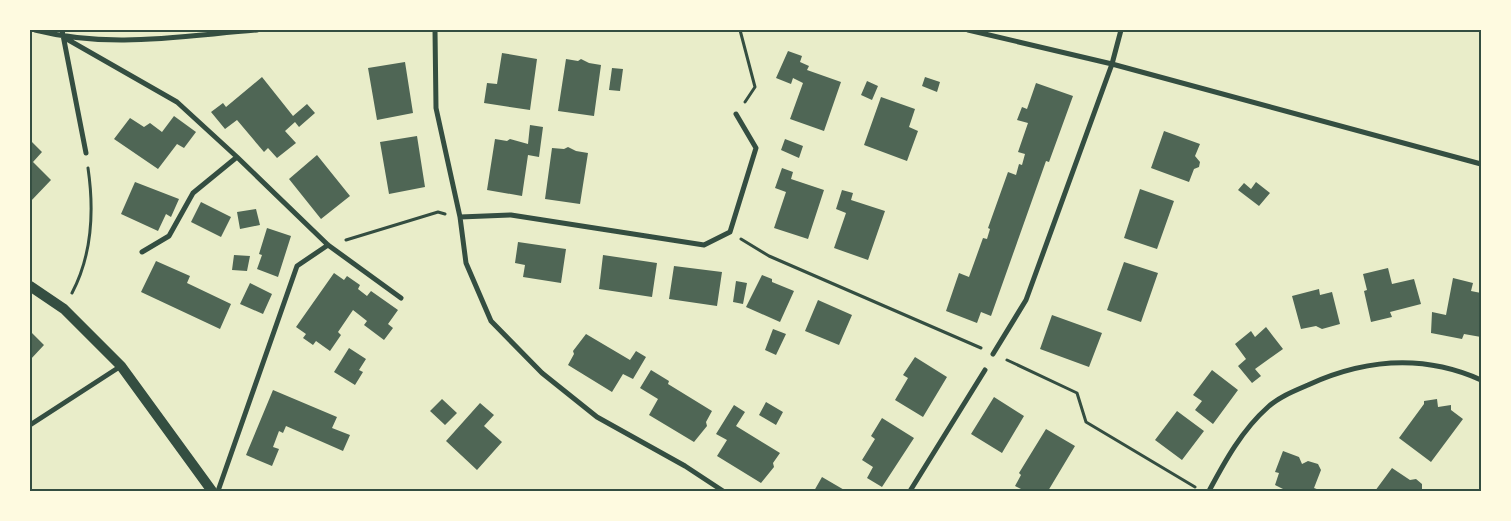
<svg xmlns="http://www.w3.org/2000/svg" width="1511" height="521" viewBox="0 0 1511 521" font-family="'Roboto Condensed',sans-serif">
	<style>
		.building { fill: #4f6655 }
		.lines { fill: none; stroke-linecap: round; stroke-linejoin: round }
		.path { stroke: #344e41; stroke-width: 3 }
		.minor { stroke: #344e41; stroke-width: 5 }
		.secondary { stroke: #344e41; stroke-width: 10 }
		.neatline { fill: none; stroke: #344e41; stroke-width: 2 }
	</style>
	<rect width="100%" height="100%" fill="#e9edc9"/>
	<!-- building -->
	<path class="building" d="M788,51l14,5 -2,6 9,4 -2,4 34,12 -17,49 -34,-12 13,-36 -10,-5 -2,6 -15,-6z
		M502,53l35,6 -7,51 -46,-7 3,-20 10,1z
		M566,59l12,2 3,-2 8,4 12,2 -7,51 -36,-5z
		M405,62l8,51 -36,7 -9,-52z
		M612,68l11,1 -3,22 -11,-1z
		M262,77l31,39 14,-12 8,9 -16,14 -4,-5 -10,9 11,12 -19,15 -9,-10 -4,4 -27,-32 -12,9 -14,-17 12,-9 3,4z
		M925,77l15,5 -3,10 -15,-6z
		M867,81l11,5 -6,14 -11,-5z
		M1036,83l37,13 -24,66 -3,-1 -55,155 -10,-4 -4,11 -31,-12 13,-38 10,4 14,-39 4,1 3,-10 -2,-1 20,-56 8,3 3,-11 3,1 3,-11 -7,-2 10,-29 -11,-3 5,-13 5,2z
		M881,97l34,12 -6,18 9,4 -11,30 -43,-16z
		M174,116l22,16 -12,16 -7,-4 -19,25 -44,-30 16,-21 14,9 6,-4 12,9z
		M530,125l13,2 -4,30 -11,-2 -6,41 -35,-6 8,-51 12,2 3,-2 18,5z
		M1164,131l36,13 -5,12 5,6 -1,5 -5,2 -5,13 -38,-14z
		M417,136l8,51 -36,7 -9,-52z
		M785,139l18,7 -4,12 -18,-8z
		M30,140l12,12 -9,10 18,18 -21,22z
		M568,147l8,4 12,2 -8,51 -35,-5 7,-51 12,1z
		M317,155l33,41 -29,23 -32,-40z
		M782,168l11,4 -2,7 33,11 -16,49 -34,-11 12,-36 -11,-4z
		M135,182l44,17 -8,18 -5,-3 -8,17 -37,-17z
		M1256,182l14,11 -11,13 -21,-16 6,-7 7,6z
		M1140,189l34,12 -17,48 -33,-11z
		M842,190l11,3 -2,7 34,11 -17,49 -34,-12 12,-35 -10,-4z
		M201,202l30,15 -10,20 -30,-15z
		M256,209l4,16 -20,4 -3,-17z
		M267,228l24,8 -13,41 -21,-8 5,-14 -3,-1z
		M518,242l48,7 -5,34 -38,-6 2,-12 -10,-2z
		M234,255l16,1 -3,15 -15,-1z
		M603,255l54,8 -5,34 -53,-8z
		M156,261l34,15 -3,7 44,21 -11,25 -79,-37z
		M1124,262l34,11 -17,49 -34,-12z
		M674,266l48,6 -5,34 -48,-7z
		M1388,268l4,16 22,-5 7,25 -31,8 2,5 -21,5 -7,-31 3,-1 -4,-16z
		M334,273l10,7 3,-4 13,9 -2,4 9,7 4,-5 27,19 -10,14 5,4 -9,12 -20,-15 3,-4 -14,-11 -15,22 3,3 -11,16 -14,-10 -3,4 -10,-7 3,-4 -10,-7z
		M762,275l10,4v3l22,9 -14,31 -34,-15z
		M1453,278l20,5 -2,8 10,2v44l-17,-3 -2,5 -31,-6 1,-21 14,3z
		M736,281l11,2 -4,21 -10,-2z
		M250,283l22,11 -9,20 -23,-10z
		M1319,289l1,6 12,-3 8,32 -18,5 -6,-3 -15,3 -9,-33z
		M818,300l34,15 -13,30 -34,-14z
		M1052,315l50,18 -13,34 -49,-18z
		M1266,327l17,22 -28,20 6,7 -9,7 -14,-17 8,-7 -11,-15 16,-13 4,6z
		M773,329l13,5 -10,21 -11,-5z
		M30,331l14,14 -14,15z
		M586,334l44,26 6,-9 10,6 -13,22 -10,-5 -11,18 -44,-27 6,-11 -1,-3z
		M349,348l17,11 -7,11 4,2 -8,13 -21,-13z
		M915,357l32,20 -24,40 -28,-17 13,-22 -5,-3z
		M651,370l18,11 -1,3 44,27 -6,11 1,4 -13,16 -45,-27 9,-16 -18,-11z
		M1212,370l26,20 -25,34 -18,-14 7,-9 -9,-6z
		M273,390l64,27 -5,11 18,7 -7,16 -57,-25 -3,7 -4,-2 -6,16 6,2 -7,17 -26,-11z
		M994,397l30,19 -22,37 -31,-19z
		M442,399l15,14 -12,12 -15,-14z
		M1437,399l1,8 13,-2v5l12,9 -32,43 -32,-24 25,-34v-3z
		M766,402l17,10 -7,13 -17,-10z
		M480,403l14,12 -10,11 18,16 -25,28 -31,-29z
		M734,405l11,7 -9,14 44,27 -7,10 1,4 -13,16 -44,-27 10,-16 -11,-6z
		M1177,411l27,20 -22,29 -27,-20z
		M882,418l32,20 -32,49 -15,-9 6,-11 -11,-7 13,-21 -4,-3z
		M1046,429l29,17 -27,45h-23l-10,-5 6,-11 -2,-2z
		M1283,451l16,6 3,7 6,-3 10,3 3,6 -7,18 8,3h-35l-12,-6 4,-12 -4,-1z
		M1392,468l18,12 6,-1 6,5v7h-47z
		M822,477l24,14h-32z"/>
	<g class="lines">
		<!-- path -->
		<path class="path" d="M740,30l15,57 -10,15
			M741,239l28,17 212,92
			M346,240l92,-28 7,2
			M72,293c20,-38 22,-84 16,-125
			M1007,360l70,33 9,29 109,65"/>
		<!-- minor -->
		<path class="minor" d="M35,30c75,19 145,6 222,0
			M62,30l24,123
			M435,30l1,78 24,109 6,46 25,58 51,52 55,44 88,49 38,25
			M968,30l144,34 369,100
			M65,38l112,64 60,55
			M460,217l51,-2 193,30 26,-13 26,-84 -20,-34
			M142,252l27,-16 24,-43 44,-36 91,88 73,53
			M993,354l33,-54 86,-236 9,-34
			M30,425l91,-59
			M218,491l79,-225 31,-21
			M910,491l75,-121
			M1209,491c16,-30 33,-61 59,-84 11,-10 26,-16 40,-22 57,-26 115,-31 173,-5"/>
		<!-- secondary -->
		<path class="secondary" d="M30,286l34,23 57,57 91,125"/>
	</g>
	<!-- border -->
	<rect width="1511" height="521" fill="none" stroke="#fefae0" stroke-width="62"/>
	<rect x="31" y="31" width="1449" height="459" class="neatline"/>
</svg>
